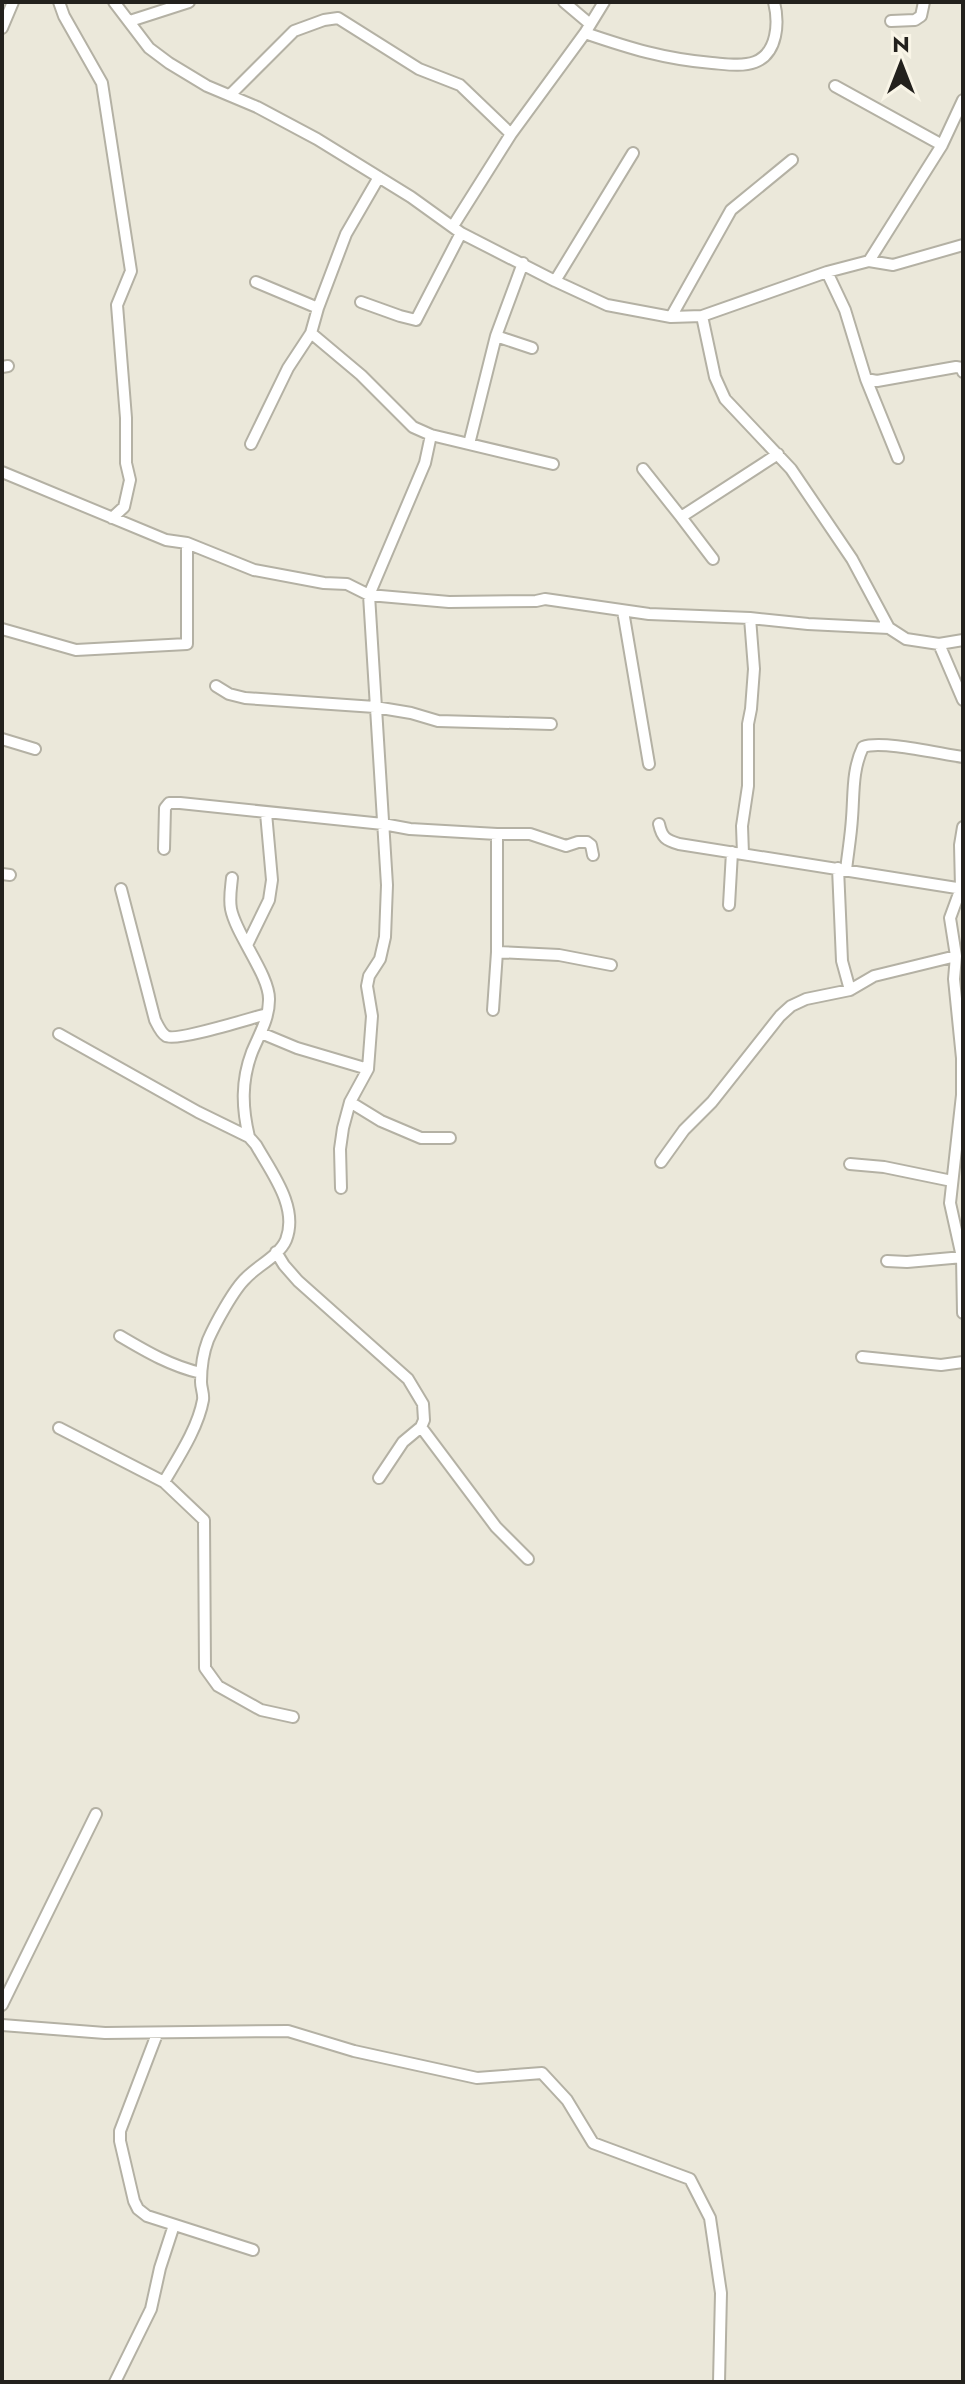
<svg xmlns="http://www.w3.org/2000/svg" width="965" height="2384" viewBox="0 0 965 2384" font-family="Jost,sans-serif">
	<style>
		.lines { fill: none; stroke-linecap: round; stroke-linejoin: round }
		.minor-casing { stroke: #b4b1a4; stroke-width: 14 }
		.minor { stroke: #fff; stroke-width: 10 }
	</style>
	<rect width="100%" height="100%" fill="#ebe8da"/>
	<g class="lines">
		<defs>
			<path id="minor" d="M59,2l5,14 38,67 29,188 -14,34 9,113v45l4,17 -6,27 -12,11
				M114,2l35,46 20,15 38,23 50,21 60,32 94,58 50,36 94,48 52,24 64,12 31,-1 125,-44 42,-11 73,-116 21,-45
				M564,2l26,22
				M130,21l59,-19
				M891,21l24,-1 6,-4 3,-14
				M2,28l11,-26
				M585,33c44,15 79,26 127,30 13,1 30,4 43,-1 23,-9 24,-40 19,-60
				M835,86l107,59
				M230,95l64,-64 30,-11 14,-2 81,51 41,16 51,49
				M453,226l58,-92 74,-101 19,-31
				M869,261l24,4 70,-20
				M523,263l-27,73 36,12
				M827,272l18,38 21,69 32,79
				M555,281l78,-128
				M256,282l62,26
				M361,302l39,14 16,4 45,-87
				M702,316l13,61 10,22 66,70 61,90 37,69
				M671,317l60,-107 61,-50
				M311,333l50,42 52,52 18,8 122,29
				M2,367l6,-1
				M866,379l11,2 79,-14 6,1 1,4
				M251,444l37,-76 23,-35 7,-25 28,-74 33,-57
				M469,444l27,-108
				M643,469l38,48 97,-63
				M2,472l164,68 21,3 67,27 70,13 23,1 22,11 80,7 87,-1 9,-2 104,15 101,4 58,6 81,4 17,11 33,5 24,-4
				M681,517l32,42
				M623,611l26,153
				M2,629l74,21 111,-6v-101
				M939,644l24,56
				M216,686l13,8 16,4 130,9 36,6 27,8 113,3
				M2,739l33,10
				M659,824c3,14 7,16 20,20l284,45
				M963,827l-3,18 1,43 -11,30 6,38 -2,23 8,79v37l-12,108 12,54 1,56
				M164,849l1,-41 4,-5h11l203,21 27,5 87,5h33l36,12 12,-4h9l4,3 2,10
				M743,854l-1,-28 6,-40v-62l3,-15 3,-40 -4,-51
				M838,868l4,93 8,29
				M846,870c2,-18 5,-35 6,-52 2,-25 0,-48 11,-71 19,-7 77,7 100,10
				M2,874l8,1
				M232,878c-1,10 -3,21 -1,31 5,26 39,67 38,91 0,19 -10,35 -17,52 -11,29 -10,56 -3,85
				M121,889l34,131c3,6 6,13 11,16 10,6 85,-18 101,-22
				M729,905l3,-53
				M247,945l22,-45 3,-20 -6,-67
				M497,952l62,3 52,10
				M493,1010l4,-58v-118
				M261,1033l36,15 71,21
				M59,1034l139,78 51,25 7,8c15,27 43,62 30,95 -7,16 -29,26 -40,38 -12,11 -31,46 -38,62 -5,13 -7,28 -7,42 0,6 3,12 2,18 -5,28 -25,58 -39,82
				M350,1102l31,19 40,17h29
				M661,1162l23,-32 28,-28 68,-86 11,-10 15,-7 44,-9 24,-14 82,-20
				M850,1164l34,3 68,14
				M341,1188l-1,-39 3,-21 7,-26 18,-33 4,-53 -5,-30 2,-10 11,-17 5,-22 2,-52 -18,-290 56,-132 6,-28
				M276,1252l8,13 14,16 110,98 15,25 1,16 -3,7 -18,15 -24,36
				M887,1261l20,1 56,-5
				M120,1336c27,16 51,30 81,37
				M862,1357l79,8 22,-3
				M421,1427l75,100 32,32
				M59,1428l105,54 40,38 1,148 13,18 43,24 32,7
				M2,2005l94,-191
				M2,2025l103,8 183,-2 66,20 123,27 65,-5 25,27 26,43 97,36 20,39 11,75 -2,89
				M157,2034l-37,97v10l14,60 4,8 9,7 106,34
				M115,2382l36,-73 9,-41 14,-43"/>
		</defs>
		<!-- minor casing -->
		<use href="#minor" class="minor-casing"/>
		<!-- minor -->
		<use href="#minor" class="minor"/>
	</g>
	<!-- border -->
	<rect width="965" height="2384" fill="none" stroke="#23211d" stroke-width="8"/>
	<!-- north arrow -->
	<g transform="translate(901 64)" stroke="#f9f5e7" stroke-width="6" paint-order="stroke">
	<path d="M0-6L14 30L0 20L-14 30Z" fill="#23211d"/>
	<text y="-12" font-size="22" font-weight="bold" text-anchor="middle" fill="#23211d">N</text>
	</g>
</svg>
